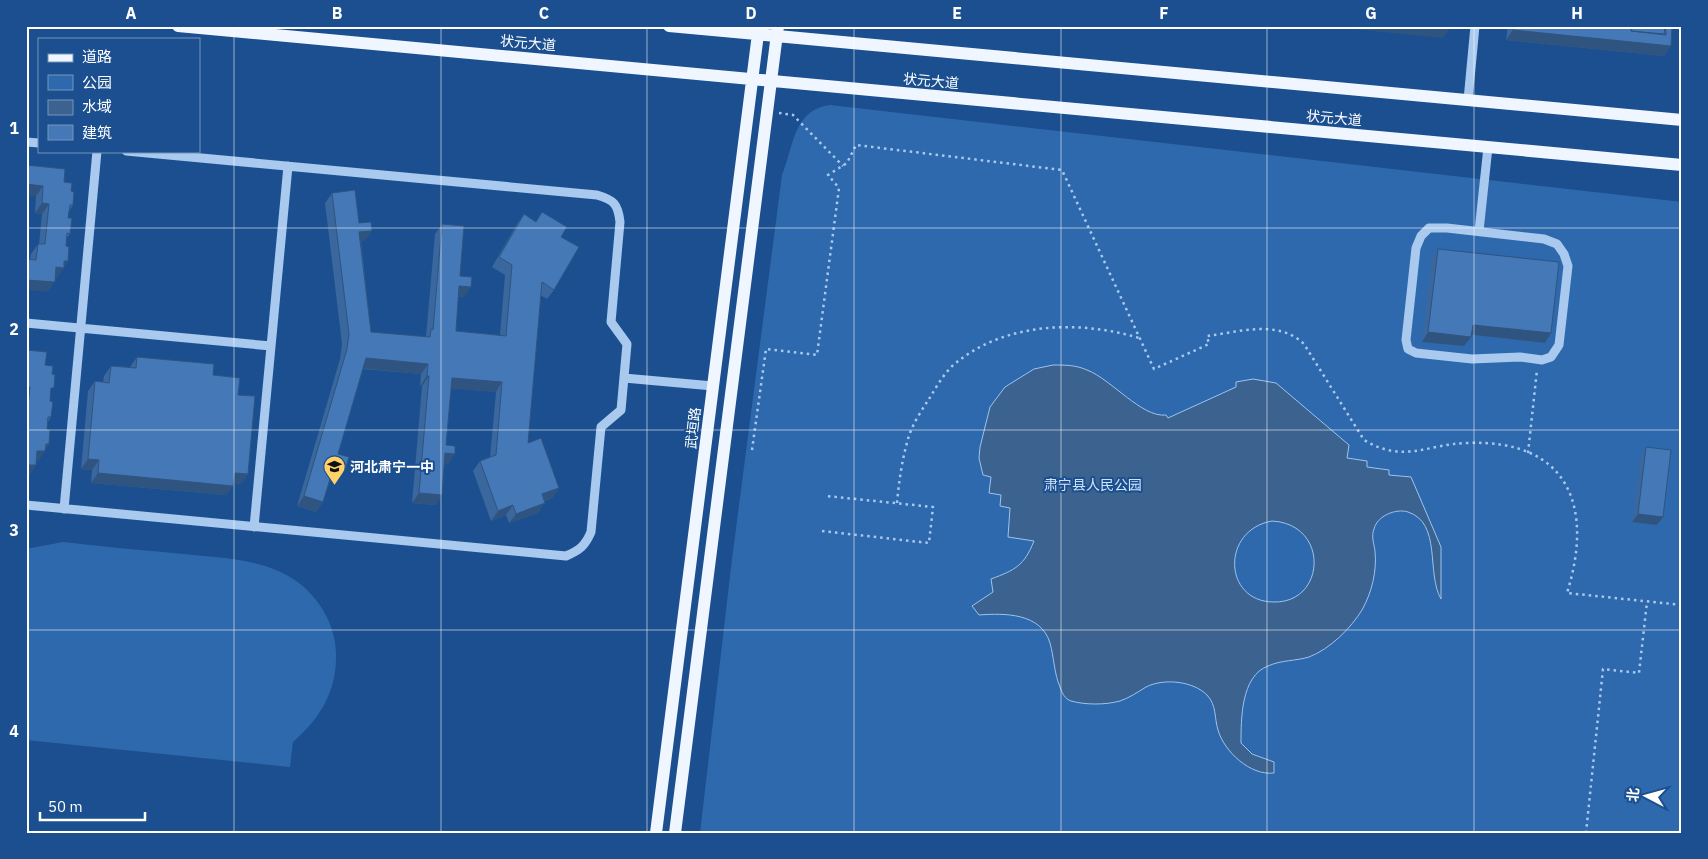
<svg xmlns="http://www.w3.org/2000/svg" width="1708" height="859" viewBox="0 0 1708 859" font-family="'IBM Plex Sans','Noto Sans SC',sans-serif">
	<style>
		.green { fill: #2e69ad }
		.water { fill: #3c6290; stroke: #9cc4f0; fill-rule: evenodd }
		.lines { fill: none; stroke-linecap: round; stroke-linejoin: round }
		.path { stroke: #a9c9ee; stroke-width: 2.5; stroke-dasharray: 2.5 4; stroke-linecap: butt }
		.minor { stroke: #a9c9ee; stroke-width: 9 }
		.major { stroke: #f0f6ff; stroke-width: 12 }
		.wall { fill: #3a679d }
		.shaded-wall { fill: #305480 }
		.building { fill: #4478b7; stroke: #305480 }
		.grid { fill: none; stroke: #fff; stroke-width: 1; stroke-opacity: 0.55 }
		.labels { text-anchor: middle; stroke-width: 4; stroke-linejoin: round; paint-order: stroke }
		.street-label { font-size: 14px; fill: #fff; stroke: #1b4f8f }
		.poi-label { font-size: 14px; font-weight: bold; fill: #fff; stroke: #1b4f8f; text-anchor: start }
		.park-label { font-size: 14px; fill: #cfe3fa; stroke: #1b4f8f }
		.neatline { fill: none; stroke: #fff; stroke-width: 2 }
		.grid-label { font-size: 16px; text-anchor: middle; font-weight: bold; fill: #fff }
	</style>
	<rect width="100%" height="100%" fill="#1b4f8f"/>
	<!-- green -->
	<path class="green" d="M830,105l852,97v631h-982l32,-274 50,-384c12,-29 11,-65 48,-70z
		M63,542c37,4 74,8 110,11 52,6 113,3 146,51 10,14 17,32 17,50 1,37 -16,65 -43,88l-3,25 -264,-27v-191z"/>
	<!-- water -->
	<path class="water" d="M1053,365c12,0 23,0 34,5 24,9 55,48 79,45l2,3 68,-31v-5l17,-3 23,4 73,62 -2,13 20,3v6l22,3v5l22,2 30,70v52c-15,-26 1,-76 -33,-87 -12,-4 -31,4 -34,17 -3,7 0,15 1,22 2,20 -3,41 -13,59 -11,18 -32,39 -53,47 -13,4 -28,3 -41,9 -27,10 -27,53 -27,77l11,11 22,8v11c-24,3 -50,-22 -56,-43 -4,-13 -1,-24 -11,-35 -14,-14 -43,-17 -61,-8 -8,5 -17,11 -26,14 -15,4 -34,4 -49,0 -6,-2 -9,-8 -11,-14 -6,-14 -6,-30 -10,-44 -9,-30 -45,-30 -71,-28l-7,-9 21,-14 -2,-13c24,-9 33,-13 43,-38l-26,-4 2,-29 -10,-2 1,-11 -12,-2 2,-16 -8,-2 -4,-17 1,-11 10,-40 15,-20 29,-18zM1272,521c58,3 54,83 1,81 -50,-1 -52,-72 -1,-81z"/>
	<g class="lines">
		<!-- path -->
		<path class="path" d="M779,113l14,2 50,51
			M752,450l14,-101 51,6 22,-167 -11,-13 19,-12 9,-18 206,25 92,199 55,-25 -2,-8c32,-4 71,-17 97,8l60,96c40,24 63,4 103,3 102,-4 127,64 100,150l115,12
			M1528,453l9,-83
			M897,503c2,-22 5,-43 11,-64 4,-14 13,-28 21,-40 8,-13 16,-28 28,-37 50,-40 123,-42 182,-24
			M822,531l107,12 4,-36 -107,-11
			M1586,833l17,-164 36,4 8,-71"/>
		<!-- minor -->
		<path class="minor" d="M1468,100l7,-74
			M26,142l13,1
			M1429,228h18l97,11 13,5 7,10 4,12 -9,79 -8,12 -9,3 -22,-3 -48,2 -56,-6 -8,-4 -2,-9 10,-92 5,-12z
			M1479,231l9,-84
			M26,323l245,23
			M624,378l89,8
			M26,505l540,51c14,-6 19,-10 25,-24l10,-105 20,-17 6,-66 -16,-22 9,-100c-2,-18 -6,-22 -23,-27l-471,-44
			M64,509l33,-358
			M254,527l34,-361"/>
		<!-- major -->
		<path class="major" d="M178,26l1504,139
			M669,26l1013,94
			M656,833l103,-807
			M675,833l103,-807"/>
	</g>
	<!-- wall -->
	<path class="wall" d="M1508,26h164l-1,20 -7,10 -158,-16z
		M26,165l38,17 7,9 2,14 -4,6 -1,7 2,16 -4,5v7l2,15 -11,17h-2l-7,14 -18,-33 1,-5 7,-10h1l3,-30 -7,-1 1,-17z
		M332,193l27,30 6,18h-4l10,91 55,5v-1l9,-102 7,-10 18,52 4,21 -6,-1 -2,35 44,4 5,-60 -13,-8 25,-43 7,-10 12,8 6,-10 19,25 -7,53 -7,9 -7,-4 -12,148 31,45 -7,10 -7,3 -7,12 -29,10 -3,-8 -15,6 -18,-50 7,-10 10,-4 6,-65 -45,-4 -5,57 9,9 -7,10h-4l-2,31 -7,10 -23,-2 10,-117h-2l1,-12 -58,-5 -25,85 7,16 -7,10 -7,-3 -8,25 -7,10 -19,-6 43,-147 2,-15 -17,-141z
		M1438,249l107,94 -73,-8 -1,2 -7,9 -42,-4 9,-83z
		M26,350l19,15 5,29v7l1,16 -3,5 -1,7 2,15 -11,17h-2v4l-7,10h-3z
		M137,357l76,18 25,20 10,79 -7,10 -7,-1 -1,3 -7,9 -135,-12 1,-13 -11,-1 7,-78 7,-10 8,1 1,-6 7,-10 19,1z
		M1646,447l11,78 -25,-3 9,-67z"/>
	<!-- shaded-wall -->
	<path class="shaded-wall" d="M1323,26h108l19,2 -7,10z
		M1513,30l158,16 -7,10 -158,-16z
		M26,184l17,2 -7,10 -10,-1z
		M42,203l7,1 -7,10 -7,-1z
		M372,231l-7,10 -12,1 6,-10z
		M64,261h4l-11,17 -8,-1 7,-10z
		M26,280l29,2 -7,10 -22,-2z
		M459,286l12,1 -7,10 -12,-1z
		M1473,325l78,8 -6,10 -79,-9z
		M1428,332l43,5 -7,9 -42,-4z
		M366,358l62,6 -7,10 -62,-6z
		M427,376h2l-7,10h-2z
		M452,378l50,4 -6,10 -51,-4z
		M26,387h4l-4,5z
		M46,444h3l-11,17h-8l7,-10z
		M445,453l10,1 -7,10 -10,-1z
		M88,459l11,1 -7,10 -11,-1z
		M26,465h10l-7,10h-3z
		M334,466l11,4 -7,10 -11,-4z
		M98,473l135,13 -7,9 -135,-12z
		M235,473l13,1 -7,10 -13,-2z
		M559,488l-7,10 -17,6 7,-10z
		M419,493l23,2 -7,10 -23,-2z
		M304,496l19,6 -7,10 -19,-6z
		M545,503l-7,10 -29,10 7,-9z
		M513,505l-7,10 -15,6 7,-10z
		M1638,514l25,3 -6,8 -25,-3z"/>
	<!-- building -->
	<path class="building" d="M1431,26h20l-1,2z
		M1514,26h117v5l35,4v-9h6l-1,20 -158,-16z
		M1631,26h34l-1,8 -33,-3z
		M26,165l39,4 -1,13 8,1 -1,8 3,1 -1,13h-3l-2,13h4l-2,16 -3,-1 -1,13 3,1 -1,14h-4v7l-8,-1 -1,15 -29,-2v-21l10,1 2,-16h7l4,-40 -7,-1 1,-17 -17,-2z
		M355,190l4,33 12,-1 1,9 -13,1 12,100 59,5 1,-8 2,1 9,-106 22,2 -4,50 12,1 -1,10 -12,-1 -3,45 50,5 6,-71 -13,-8 25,-43 12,8 6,-10 25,15 -6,10 18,10 -25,43 -12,-8 -14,161 13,-5 18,50 -17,6 3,9 -29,11 -3,-9 -15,6 -18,-50 16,-6 6,-73 -50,-4 -6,67 9,1v8l-10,-1 -3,42 -23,-2 10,-117h-2l1,-12 -62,-6 -28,96 11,3 -4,13 -11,-4 -11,36 -19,-6 43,-147 2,-15 -17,-141z
		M1438,249l121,13 -8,71 -78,-8 -2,12 -43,-5z
		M26,350l21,2 -2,13 8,1 -1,8 3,1 -1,13h-3l-1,13 3,1 -2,15h-3l-1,12 3,1 -1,14h-3l-1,7h-8l-1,14h-10v-41l4,-37h-4z
		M137,357l77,7 -1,11 27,3 -2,17 17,1 -7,78 -13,-1 -2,13 -135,-13 1,-13 -11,-1 7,-78 14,2 2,-17 25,2z
		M1646,447l25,3 -8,67 -25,-3z"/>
	<!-- grid -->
	<path class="grid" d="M234,26v807M441,26v807M647,26v807M854,26v807M1061,26v807M1267,26v807M1474,26v807M26,228h1656M26,430h1656M26,630h1656"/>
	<!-- icons -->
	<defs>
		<symbol id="school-pin" viewBox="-11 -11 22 30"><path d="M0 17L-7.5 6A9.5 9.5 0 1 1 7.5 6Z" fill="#ffd166" stroke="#1b4f8f"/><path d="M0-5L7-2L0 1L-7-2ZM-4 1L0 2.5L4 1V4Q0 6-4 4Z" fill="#111"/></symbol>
	</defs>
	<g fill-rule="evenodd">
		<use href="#school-pin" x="322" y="454" width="25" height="34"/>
	</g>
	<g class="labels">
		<!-- street labels -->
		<g class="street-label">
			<text transform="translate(528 43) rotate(5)" y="5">状元大道</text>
			<text transform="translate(931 81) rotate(5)" y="5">状元大道</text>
			<text transform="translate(1334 118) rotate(5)" y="5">状元大道</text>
			<text transform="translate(693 428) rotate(-83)" y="5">武垣路</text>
		</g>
		<!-- poi labels -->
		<g class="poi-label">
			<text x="350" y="472">河北肃宁一中</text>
		</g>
		<!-- park labels -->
		<g class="park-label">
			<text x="1093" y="490">肃宁县人民公园</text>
		</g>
	</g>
	<!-- border -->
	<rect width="1708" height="859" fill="none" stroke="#1b4f8f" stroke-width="55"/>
	<!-- legend -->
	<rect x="38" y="38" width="162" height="115" fill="#1b4f8f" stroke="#7695bc"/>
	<rect x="48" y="54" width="25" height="8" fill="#f0f6ff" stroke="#7695bc"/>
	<text x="82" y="62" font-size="15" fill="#ffffff">道路</text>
	<rect x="48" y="75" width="25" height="15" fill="#2e69ad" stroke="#7695bc"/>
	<text x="82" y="88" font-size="15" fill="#ffffff">公园</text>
	<rect x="48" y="100" width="25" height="15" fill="#3c6290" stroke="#7695bc"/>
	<text x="82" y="112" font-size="15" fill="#ffffff">水域</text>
	<rect x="48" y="125" width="25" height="15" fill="#4478b7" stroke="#7695bc"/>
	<text x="82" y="138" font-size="15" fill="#ffffff">建筑</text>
	<!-- north arrow -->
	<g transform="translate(1646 796) rotate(276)" stroke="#1b4f8f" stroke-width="4" paint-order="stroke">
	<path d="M0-4L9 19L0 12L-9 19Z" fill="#ffffff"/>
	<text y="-8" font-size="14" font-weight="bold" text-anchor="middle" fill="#ffffff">北</text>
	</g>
	<!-- scale -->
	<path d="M40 812v8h105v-8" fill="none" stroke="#ffffff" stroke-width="2.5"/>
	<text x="48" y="812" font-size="15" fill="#ffffff" stroke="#1b4f8f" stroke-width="4" paint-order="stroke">50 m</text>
	<rect x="28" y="28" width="1652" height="804" class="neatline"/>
	<g class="grid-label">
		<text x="131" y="19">A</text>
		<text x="337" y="19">B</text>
		<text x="544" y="19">C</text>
		<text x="751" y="19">D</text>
		<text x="957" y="19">E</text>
		<text x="1164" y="19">F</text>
		<text x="1371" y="19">G</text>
		<text x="1577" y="19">H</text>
		<text x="14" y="134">1</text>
		<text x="14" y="335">2</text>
		<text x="14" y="536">3</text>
		<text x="14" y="737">4</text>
	</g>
</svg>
